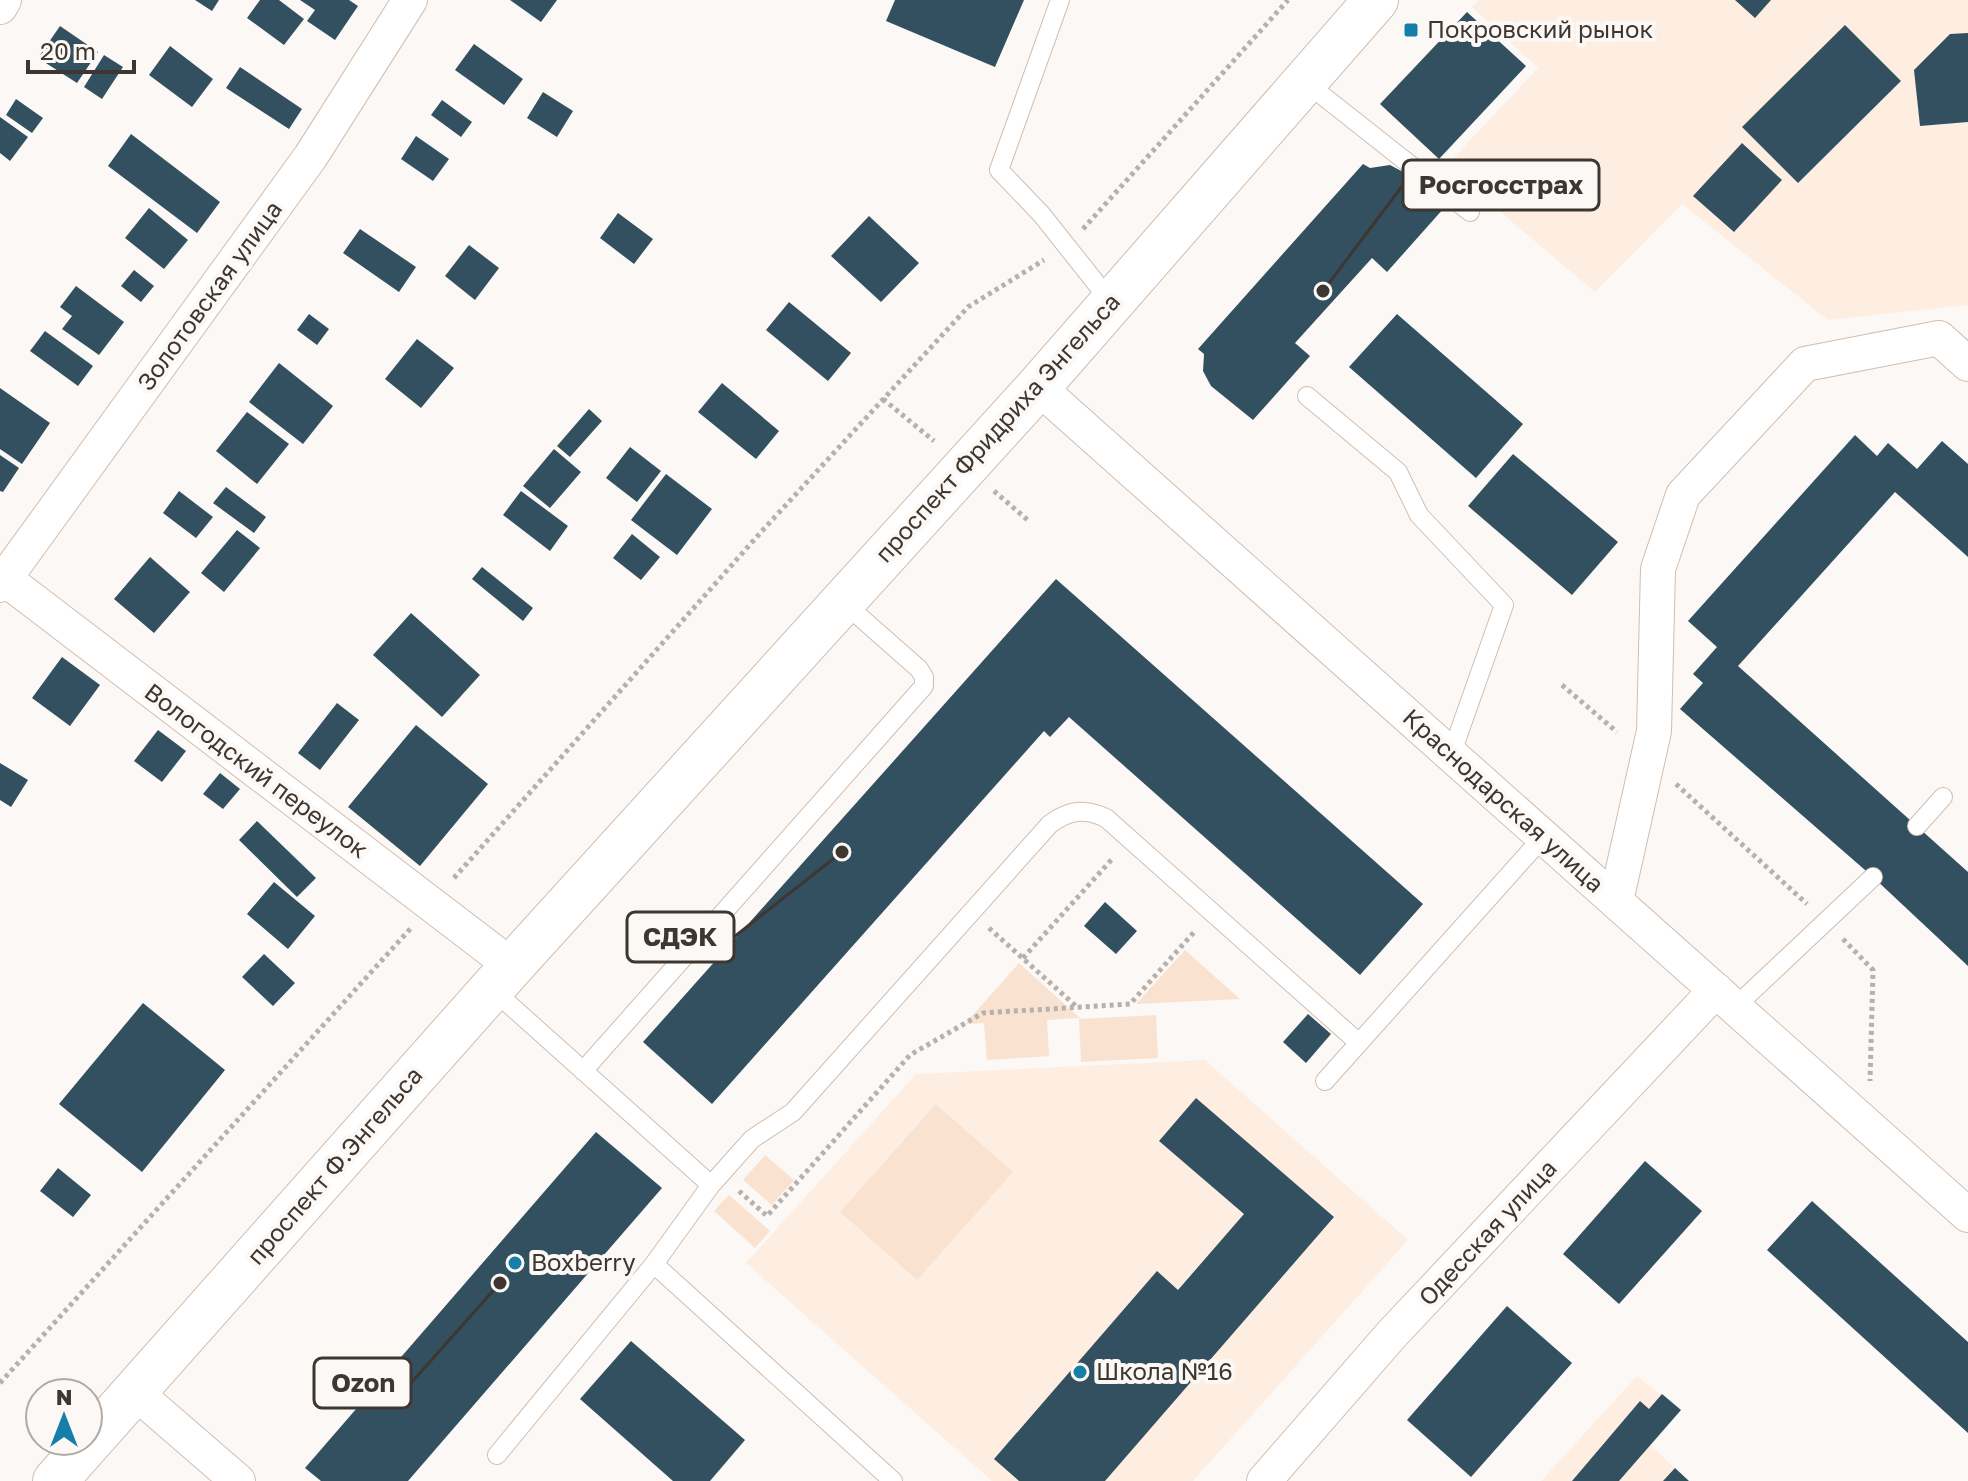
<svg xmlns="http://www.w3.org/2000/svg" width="1968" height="1481" viewBox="0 0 1968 1481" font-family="'Golos Text',sans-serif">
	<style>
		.built { fill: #feeee2 }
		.green { fill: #f9e2d0 }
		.building { fill: #32505f }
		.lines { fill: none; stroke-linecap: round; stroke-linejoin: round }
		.lane-casing { stroke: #d1beaf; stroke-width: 20 }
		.street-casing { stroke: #d1beaf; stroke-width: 36 }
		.secondary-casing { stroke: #d1beaf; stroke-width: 46 }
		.path { stroke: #b7b1ad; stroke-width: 5; stroke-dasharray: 4 4; stroke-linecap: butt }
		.lane { stroke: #fff; stroke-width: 18 }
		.street { stroke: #fff; stroke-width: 34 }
		.secondary { stroke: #fff; stroke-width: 44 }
		.poi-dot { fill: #167fa8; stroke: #fcf8f5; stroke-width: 3 }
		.labels { text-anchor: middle; stroke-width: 8; stroke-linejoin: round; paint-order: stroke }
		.poi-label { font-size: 24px; fill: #3e3630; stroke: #fcf8f5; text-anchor: start }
		.street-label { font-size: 24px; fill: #3e3630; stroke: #fcf8f5 }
		.leader { fill: none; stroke: #3e3630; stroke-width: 3 }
		.callout-dot { fill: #3e3630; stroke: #fcf8f5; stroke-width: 3 }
		.callout { fill: #fcf8f5; stroke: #3e3630; stroke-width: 3 }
		.callout-label { font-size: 26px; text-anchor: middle; font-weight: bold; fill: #3e3630 }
	</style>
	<rect width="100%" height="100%" fill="#fcf8f5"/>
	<!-- built -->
	<path class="built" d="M1479,0h489v305l-140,15 -146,-116 -87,88 -149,-126 92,-98 -66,-61z
		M1205,1060l203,180 -215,241h-201l-246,-218 170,-189z
		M1637,1376l44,34 -31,35 39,36h-148z"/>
	<!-- green -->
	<path class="green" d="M1185,950l55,49 -104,5z
		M1019,963l62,56 75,-4 2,43 -77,4 -2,-44 -32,2 2,36 -62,4 -3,-37 -19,1z
		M936,1104l77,68 -96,108 -77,-68z
		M765,1155l29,25 -22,25 -29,-25z
		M729,1195l41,36 -15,17 -41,-37z"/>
	<!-- building -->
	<path class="building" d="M195,0h24l-7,11z
		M260,0h19l25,19 -20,26 -37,-27z
		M300,0h49l9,6 -23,34 -28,-19 8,-11z
		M510,0h47l-16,22z
		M895,0h129l-29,67 -109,-46z
		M1735,0h36l-16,18z
		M1467,12l59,54 -87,93 -59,-55z
		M1845,25l56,56 -103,102 -56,-56z
		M60,26l38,26 -21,31 -39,-25z
		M1968,33v89l-48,4 -6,-56 36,-36z
		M474,44l49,35 -19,26 -49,-35z
		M170,46l43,33 -21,28 -43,-32z
		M104,55l19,12 -21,32 -18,-12z
		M240,67l62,42 -13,20 -63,-41z
		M543,92l30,19 -16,26 -30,-19z
		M16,99l27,19 -11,15 -26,-18z
		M442,100l30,22 -11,15 -30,-22z
		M0,117l28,20 -18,24 -10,-8z
		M131,134l89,68 -23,31 -89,-67z
		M416,136l33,23 -16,22 -32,-22z
		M1742,143l40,37 -48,52 -41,-36z
		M1363,164l7,4 20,-3 17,9 37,34 -57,64 -15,-14 -77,85 15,13 -57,64 -42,-34 -8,-15 1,-17 -6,-5z
		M149,208l39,32 -24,29 -39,-31z
		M618,213l35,26 -19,25 -34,-26z
		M869,216l50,47 -38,39 -50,-46z
		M360,229l56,38 -17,25 -56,-39z
		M469,245l30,23 -24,32 -30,-24z
		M134,270l20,16 -13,16 -20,-16z
		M76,286l48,36 -25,33 -37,-26 10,-13 -12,-9z
		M789,302l62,51 -23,28 -62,-51z
		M309,314l20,15 -12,16 -20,-15z
		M1397,314l126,110 -47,54 -127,-111z
		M45,331l48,35 -15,20 -48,-35z
		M417,339l37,29 -33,40 -36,-29z
		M279,363l54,43 -30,38 -54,-42z
		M722,383l57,48 -23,28 -58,-47z
		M0,388l50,35 -28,41 -22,-15z
		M589,409l13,12 -32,36 -13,-11z
		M247,412l42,32 -32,40 -41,-33z
		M1855,435l22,21 11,-13 29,26 25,-28 26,23v93l-73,-65 -157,174 230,206v94l-95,-89 -193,-168 23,-26 -10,-9 24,-27 -29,-26z
		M630,447l31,24 -24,31 -31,-24z
		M554,449l27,23 -31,36 -27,-22z
		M1513,454l105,88 -46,53 -104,-89z
		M0,455l19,13 -16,24 -3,-1z
		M666,474l46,35 -35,46 -46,-35z
		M226,487l40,30 -12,16 -41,-30z
		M179,491l34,26 -17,21 -33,-25z
		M521,491l47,35 -18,25 -47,-36z
		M237,530l23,18 -36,44 -23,-19z
		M632,534l28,23 -19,23 -28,-22z
		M150,557l40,35 -36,41 -40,-34z
		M482,567l51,41 -10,13 -51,-42z
		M1056,579l367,325 -63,71 -291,-258 -19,20 -6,-6 -332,373 -69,-62z
		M411,613l69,62 -38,42 -69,-62z
		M62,657l38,28 -30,41 -38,-28z
		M337,703l22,17 -39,50 -22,-17z
		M416,725l72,59 -68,82 -72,-59z
		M158,730l28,21 -24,31 -28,-21z
		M0,763l28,17 -17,27 -11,-7z
		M220,773l20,16 -17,20 -20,-15z
		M257,821l59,57 -19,19 -58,-57z
		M274,882l41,34 -27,33 -41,-35z
		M1105,902l32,29 -21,23 -32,-28z
		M264,954l31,29 -22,23 -31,-29z
		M143,1003l82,67 -83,102 -83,-68z
		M1308,1014l23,20 -25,29 -23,-21z
		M1196,1098l138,119 -229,264h-86l-25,-22 163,-188 21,19 66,-76 -85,-73z
		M596,1132l66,56 -254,293h-87l-16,-13z
		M1645,1161l57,50 -83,93 -56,-50z
		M58,1168l33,27 -18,22 -33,-26z
		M1812,1201l156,141v91l-201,-183z
		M1507,1306l65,57 -101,114 -64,-57z
		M631,1341l114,99 -35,41h-37l-93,-82z
		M1662,1394l19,16 -62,71h-47l68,-80 9,8z
		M1675,1468l14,13h-26z"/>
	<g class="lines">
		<defs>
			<path id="lane" d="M1060,0l-61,170 43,45 69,87
				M1304,81l166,131
				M1307,396l91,76 21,43 85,90 -53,150
				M1917,826l26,-29
				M492,989l219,196 -57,79 -157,191
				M1735,1007l138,-130
				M583,1071l341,-385v-9l-5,-8 -76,-67
				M1325,1081l34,-38
				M711,1185l41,-46 41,-27 257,-288c19,-14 34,-16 56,-6l253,225 184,-206
				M654,1264l239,217"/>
			<path id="street" d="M0,7l4,-7
				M1038,387l930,828
				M0,575l512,391
				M0,585l311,-429 99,-156
				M1616,901l38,-170 4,-162 25,-74 122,-131 134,-26 29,26
				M135,1392l103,89
				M1264,1481l128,-147 324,-344"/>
			<path id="secondary" d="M55,1481l457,-515 526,-579 338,-387"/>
		</defs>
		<!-- lane casing -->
		<use href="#lane" class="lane-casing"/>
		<!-- street casing -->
		<use href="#street" class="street-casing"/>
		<!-- secondary casing -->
		<use href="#secondary" class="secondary-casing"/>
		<!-- path -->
		<path class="path" d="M1083,229l205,-229
			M883,399l51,42
			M994,491l36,31
			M1562,685l55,47
			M1676,784l131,120
			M454,878l308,-347 206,-224 76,-47
			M989,928l88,79
			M1843,939l30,31 -3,111
			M1023,958l90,-100
			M739,1191l28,25 143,-161 73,-42 147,-9 65,-73
			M0,1383l411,-455"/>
		<!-- lane -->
		<use href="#lane" class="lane"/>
		<!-- street -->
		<use href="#street" class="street"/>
		<!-- secondary -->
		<use href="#secondary" class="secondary"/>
	</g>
	<!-- markers -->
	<g class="poi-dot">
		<rect x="1403" y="22" width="16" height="16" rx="4"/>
		<circle cx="515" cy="1263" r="8"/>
		<circle cx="1080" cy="1372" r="8"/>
	</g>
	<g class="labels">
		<!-- poi labels -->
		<g class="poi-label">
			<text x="1427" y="38">Покровский рынок</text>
			<text x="531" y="1271">Boxberry</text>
			<text x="1096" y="1380">Школа №16</text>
		</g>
		<!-- street labels -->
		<g class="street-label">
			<text transform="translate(210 296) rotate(-54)" y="8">Золотовская улица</text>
			<text transform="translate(998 428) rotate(-48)" y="8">проспект Фридриха Энгельса</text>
			<text transform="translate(256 771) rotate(37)" y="8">Вологодский переулок</text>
			<text transform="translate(1503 801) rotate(42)" y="8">Краснодарская улица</text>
			<text transform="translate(335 1166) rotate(-49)" y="8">проспект Ф.Энгельса</text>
			<text transform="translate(1488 1233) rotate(-47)" y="8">Одесская улица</text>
		</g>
	</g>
	<!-- callouts -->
	<path class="leader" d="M1323 291L1403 185M842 852L734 937M500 1283L411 1383"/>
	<g class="callout-dot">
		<circle cx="1323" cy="291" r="8"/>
		<circle cx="842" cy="852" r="8"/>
		<circle cx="500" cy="1283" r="8"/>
	</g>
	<g class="callout">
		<rect x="1403" y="160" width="196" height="50" rx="8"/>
		<rect x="627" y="912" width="107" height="50" rx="8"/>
		<rect x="314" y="1358" width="97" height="50" rx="8"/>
	</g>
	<g class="callout-label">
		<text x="1501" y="194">Росгосстрах</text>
		<text x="680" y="946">СДЭК</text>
		<text x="363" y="1392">Ozon</text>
	</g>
	<!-- north arrow -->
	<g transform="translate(64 1417)"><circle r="38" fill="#fcf8f5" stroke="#b0aaa6" stroke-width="2"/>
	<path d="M0-6L14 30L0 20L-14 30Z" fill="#167fa8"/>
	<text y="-12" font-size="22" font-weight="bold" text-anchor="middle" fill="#3e3630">N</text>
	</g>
	<!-- scale -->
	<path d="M28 60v12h106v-12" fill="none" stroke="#3e3630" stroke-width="4"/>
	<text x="40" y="60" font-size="24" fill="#3e3630" stroke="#fcf8f5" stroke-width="6" paint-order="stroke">20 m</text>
</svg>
